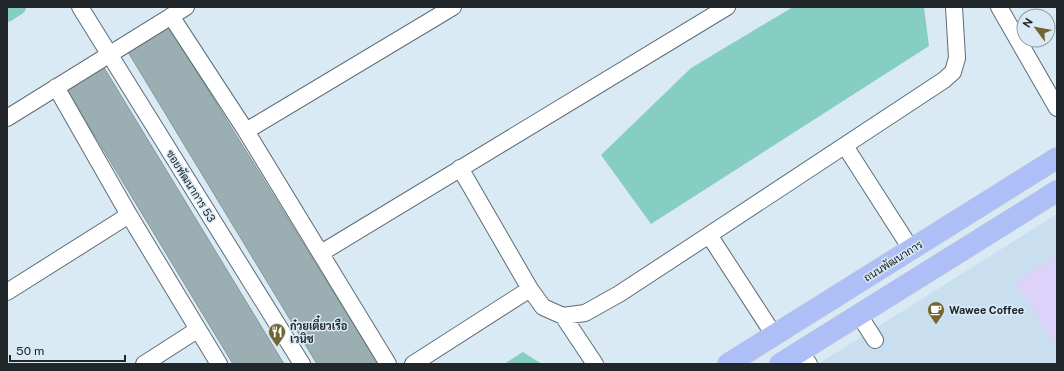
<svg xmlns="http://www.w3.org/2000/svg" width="1064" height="371" viewBox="0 0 1064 371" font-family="'Public Sans',Sarabun,sans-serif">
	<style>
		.built { fill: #c9dff0 }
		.green { fill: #ddd2f9 }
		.water { fill: #86cec2 }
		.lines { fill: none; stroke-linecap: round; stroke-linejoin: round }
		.canal { stroke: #86cec2; stroke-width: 16 }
		.building { fill: #9baeb2; stroke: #84979b }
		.minor-casing { stroke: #5e6c76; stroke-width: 18 }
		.major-casing { stroke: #c9cbcc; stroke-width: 22 }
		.minor { stroke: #fff; stroke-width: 16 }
		.major { stroke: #adbff6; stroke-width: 21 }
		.labels { text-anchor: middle; stroke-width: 3; stroke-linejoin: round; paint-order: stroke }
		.street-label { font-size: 11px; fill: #20262a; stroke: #daeaf5 }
		.poi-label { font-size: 11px; font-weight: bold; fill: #20262a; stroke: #daeaf5; text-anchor: start }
	</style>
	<rect width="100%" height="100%" fill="#daeaf5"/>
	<!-- built -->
	<path class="built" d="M1057,214v150h-239z"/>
	<!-- green -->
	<path class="green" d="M1057,255v91l-42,-64z"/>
	<!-- water -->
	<path class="water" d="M793,7h131l5,39 -278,178 -50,-69 90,-87z
		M523,352l19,12h-38z"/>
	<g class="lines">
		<!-- canal -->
		<path class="canal" d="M7,14l11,-7"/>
	</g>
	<!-- building -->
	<path class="building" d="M169,27l209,337h-61l-189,-312z
		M103,66l181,298h-51l-167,-276z"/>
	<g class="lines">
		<defs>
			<path id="minor" d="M80,7l222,357
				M999,7l58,101
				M171,16l75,115 142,233
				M56,87l73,128 90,149
				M7,118l179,-111
				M246,131l207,-124
				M845,146l66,103
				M460,168l70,121 13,18 20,9 22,-3 34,-19 90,-59 235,-155 9,-8 4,-14 -3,-51
				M709,235l65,100
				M321,253l406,-246
				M7,292l122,-77
				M859,315l16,25
				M563,316l32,48
				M800,351l9,13
				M144,364l53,-34
				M413,364l117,-75"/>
			<path id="major" d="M728,364l329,-206
				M780,364l277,-173"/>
		</defs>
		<!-- minor casing -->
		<use href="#minor" class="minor-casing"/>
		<!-- major casing -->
		<use href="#major" class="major-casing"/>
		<!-- minor -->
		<use href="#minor" class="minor"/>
		<!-- major -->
		<use href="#major" class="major"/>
	</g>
	<!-- icons -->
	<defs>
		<symbol id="cafe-pin" viewBox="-11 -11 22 30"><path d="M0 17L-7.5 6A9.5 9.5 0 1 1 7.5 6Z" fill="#726633" stroke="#daeaf5"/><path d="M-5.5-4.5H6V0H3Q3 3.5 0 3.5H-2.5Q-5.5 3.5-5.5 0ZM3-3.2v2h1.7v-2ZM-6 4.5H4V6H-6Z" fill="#fff"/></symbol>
		<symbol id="restaurant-pin" viewBox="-11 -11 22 30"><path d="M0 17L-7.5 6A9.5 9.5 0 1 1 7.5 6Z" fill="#726633" stroke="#daeaf5"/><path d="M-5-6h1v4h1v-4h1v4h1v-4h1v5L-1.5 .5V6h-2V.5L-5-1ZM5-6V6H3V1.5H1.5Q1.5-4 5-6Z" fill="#fff"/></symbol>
	</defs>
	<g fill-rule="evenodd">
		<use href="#cafe-pin" x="926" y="300" width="20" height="27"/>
		<use href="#restaurant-pin" x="267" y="322" width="20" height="27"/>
	</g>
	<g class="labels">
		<!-- street labels -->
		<g class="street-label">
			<text transform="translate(191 186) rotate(58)" y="4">ซอยพัฒนาการ 53</text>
			<text transform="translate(893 261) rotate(-32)" y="4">ถนนพัฒนาการ</text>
		</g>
		<!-- poi labels -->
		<g class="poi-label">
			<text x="949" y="314">Wawee Coffee</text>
			<text x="290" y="330">ก๋วยเตี๋ยวเรือ<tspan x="290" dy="13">เวนิช</tspan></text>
		</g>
	</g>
	<!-- border -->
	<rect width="1064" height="371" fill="none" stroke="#20262a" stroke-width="16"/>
	<!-- north arrow -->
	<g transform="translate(1036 28) rotate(302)"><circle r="19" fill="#daeaf5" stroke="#909ca4"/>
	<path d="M0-3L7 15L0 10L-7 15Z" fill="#726633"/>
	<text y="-6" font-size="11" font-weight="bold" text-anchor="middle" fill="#20262a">N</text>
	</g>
	<!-- scale -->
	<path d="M10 355v6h115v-6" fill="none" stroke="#20262a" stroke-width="2"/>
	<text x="16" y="355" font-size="12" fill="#20262a" stroke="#daeaf5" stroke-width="3" paint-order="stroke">50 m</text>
</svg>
